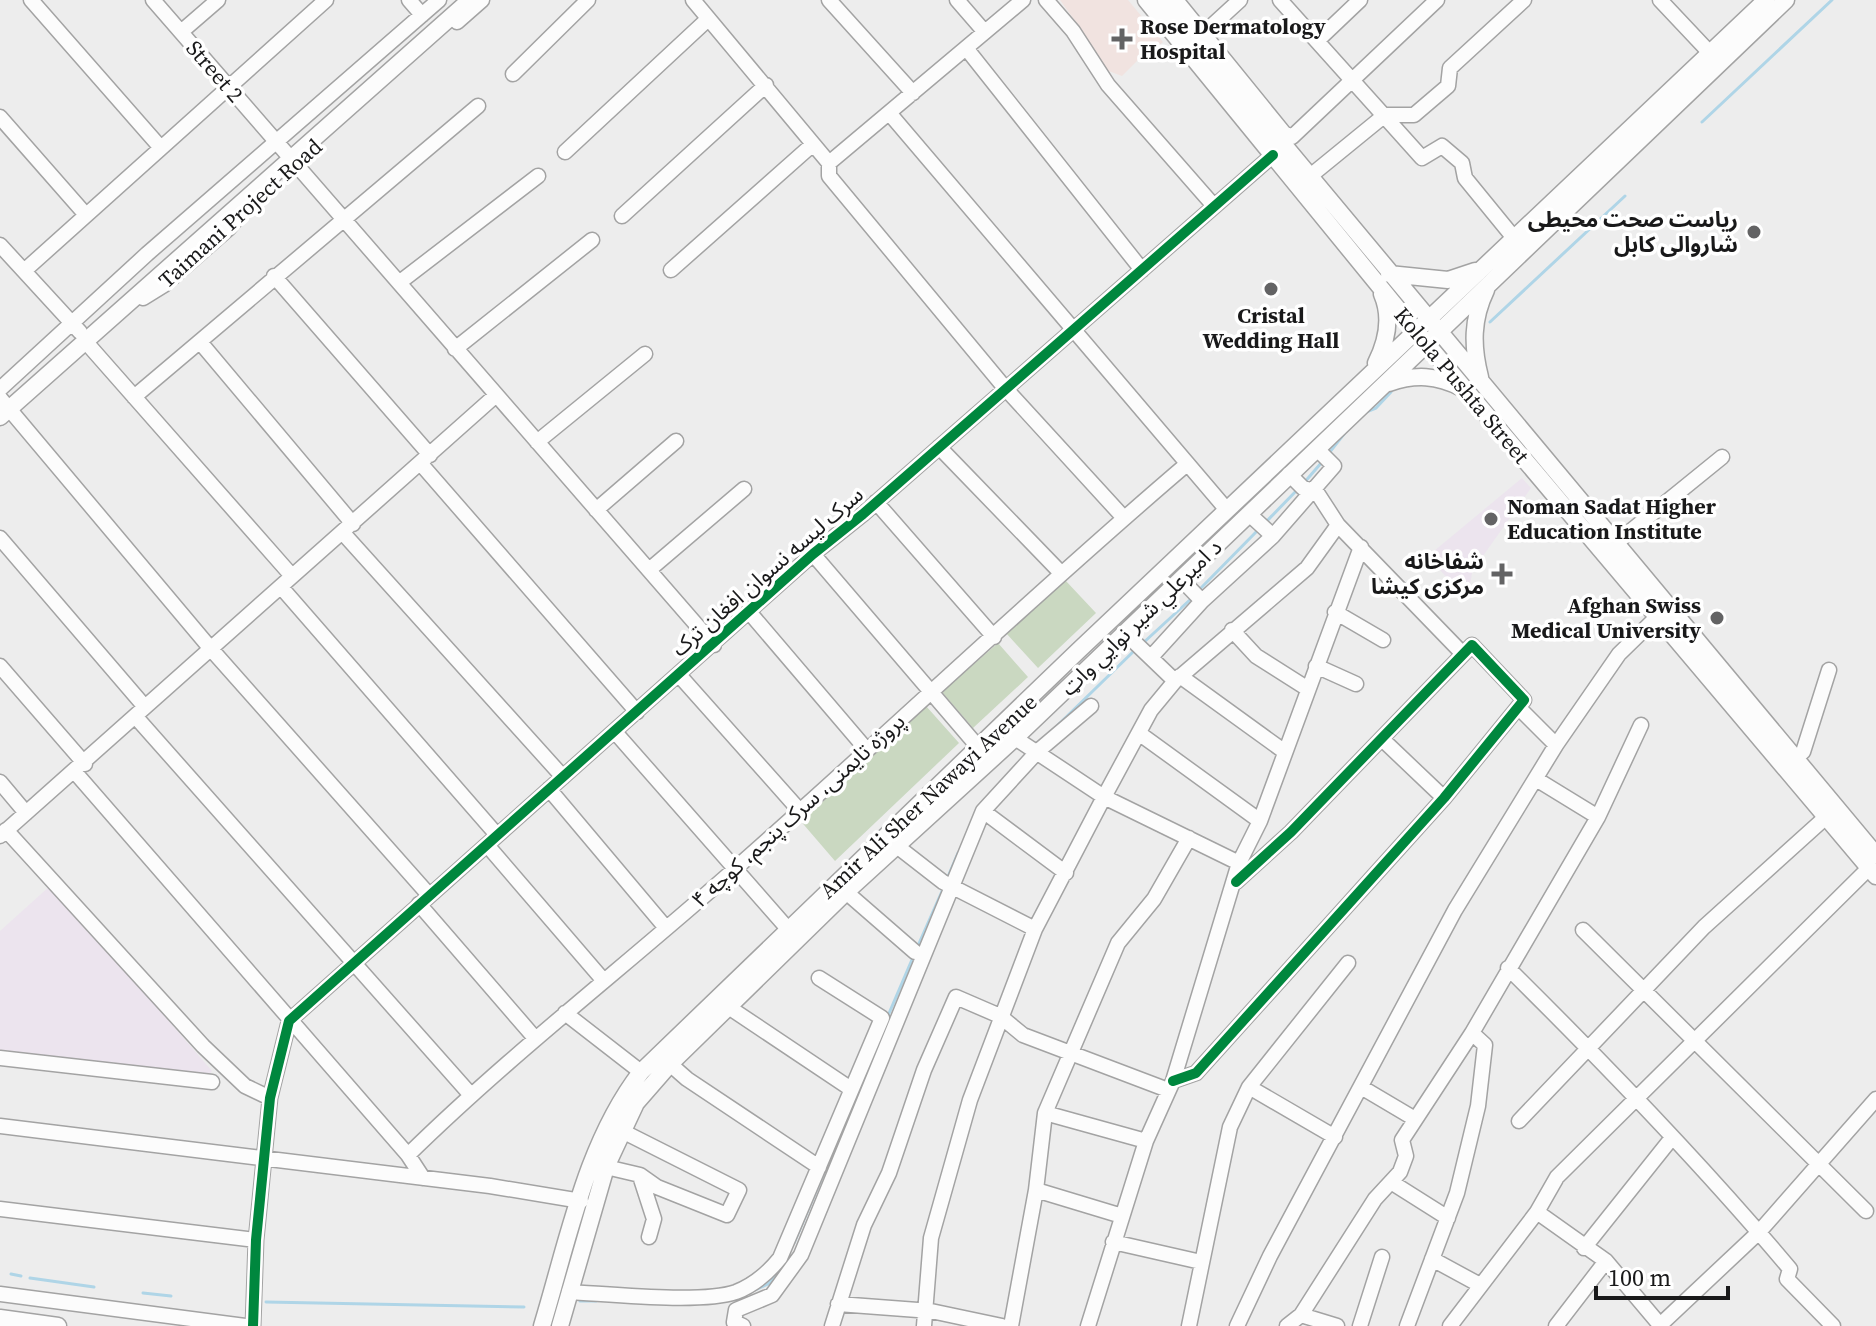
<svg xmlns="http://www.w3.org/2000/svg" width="1876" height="1326" viewBox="0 0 1876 1326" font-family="'Source Serif 4','Noto Sans Arabic',serif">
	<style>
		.education { fill: #ece4ee }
		.medical { fill: #f1e3e0 }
		.green { fill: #cad8c1 }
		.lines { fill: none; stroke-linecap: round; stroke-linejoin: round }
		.stream { stroke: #afd5e7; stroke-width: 3 }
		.minor-casing { stroke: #a3a3a3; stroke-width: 17 }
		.major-casing { stroke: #a3a3a3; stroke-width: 19 }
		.minor { stroke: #fcfcfc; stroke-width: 14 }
		.major { stroke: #fcfcfc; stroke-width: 16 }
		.cycleway-casing { stroke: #fff; stroke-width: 15 }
		.cycleway { stroke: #00873e; stroke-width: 10 }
		.poi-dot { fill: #636364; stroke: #fff; stroke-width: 3 }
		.labels { text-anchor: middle; stroke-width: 7; stroke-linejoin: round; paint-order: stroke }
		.poi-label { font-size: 22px; font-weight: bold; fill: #19191a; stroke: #fff; text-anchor: end }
		.street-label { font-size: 22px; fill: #19191a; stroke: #fff }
	</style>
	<rect width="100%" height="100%" fill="#ededed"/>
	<!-- education -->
	<path class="education" d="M1522,478l9,10 -48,68 -5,-6 -8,7 4,4 -4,24 -10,8 -32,-37z
		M51,885l161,186 -5,7 -207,-26v-121z"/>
	<!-- medical -->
	<path class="medical" d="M1060,0h68l35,42 -11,9 -3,-2 -27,27 -16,-6 -20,-22 -1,-13z"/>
	<!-- green -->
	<path class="green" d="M1065,580l31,33 -58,55 -32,-35z
		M998,643l30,34 -55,51 -31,-36z
		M926,706l33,37 -124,118 -37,-43z"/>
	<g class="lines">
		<!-- stream -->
		<path class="stream" d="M1702,122l130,-122
			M1490,322l135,-126
			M1366,412l10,-4 15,-16
			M1329,453l15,-19
			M1303,484l19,-22
			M1264,524l34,-35
			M1200,589l59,-60
			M1142,644l50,-46
			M1058,725l78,-76
			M947,879l11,-26
			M917,948l26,-59
			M887,1018l27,-63
			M794,1243l31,-73
			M11,1274l10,2
			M30,1278l64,9
			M757,1289l11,-5 10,-13
			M143,1293l28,3
			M580,1301h16
			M266,1302l258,5"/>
		<defs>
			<path id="minor" d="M31,0l130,148
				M153,0l561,645
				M409,0l13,15
				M693,0l136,163v13l176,212 119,130
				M829,0l84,93
				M957,0l26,30
				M1046,0l27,31 35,54 106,121
				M1176,0l108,133 8,4 145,-137
				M1280,0l142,158 20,-12 20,17 3,15 49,60
				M1660,0l50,53
				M457,22l25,-22
				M181,32l37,-32
				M1204,33l36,-33
				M1318,40l42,-40
				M966,48l176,222
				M513,74l75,-74
				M890,114l337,396
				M0,117l86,98
				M565,152l143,-133
				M829,163l194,-163
				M1309,177l76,-62h29l34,-29 2,-18 74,-68
				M622,216l144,-131
				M0,245l80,87
				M671,270l141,-125
				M24,271l302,-271
				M274,276l156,179
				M400,282l138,-106
				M143,298l21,-13 65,-57 15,-18
				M85,341l207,235
				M200,342l153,182
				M455,349l137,-109
				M0,389l147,-135 292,-254
				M134,397l344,-291
				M0,398l211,251 218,246
				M537,442l108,-88
				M939,447l121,125
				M421,464l216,248
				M1289,474l14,14 13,3 22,34 125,129
				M876,502l118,135
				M596,510l80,-69
				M1249,514l24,22
				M343,533l220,244
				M0,538l145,169
				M1616,543l106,-86
				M813,554l166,194
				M649,570l95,-81
				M1181,579l21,22
				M281,587l216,248
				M1335,612l48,28
				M750,613l116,136
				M1232,630l24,26 52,33
				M1125,633l50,48
				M1152,656l50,-55 71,-65 61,-70 -17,-17
				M0,666l85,98
				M1316,666l40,18
				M679,675l121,136
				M1180,676l105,76
				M1518,707l38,38
				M135,716l335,378
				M615,732l173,197
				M1140,734l120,87
				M1015,738l89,59 135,66
				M1382,739l62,59
				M1803,752l26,-82
				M74,771l334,384 15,23
				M1536,779l62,38
				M0,782l26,31
				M549,789l117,139
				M983,811l83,62
				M6,830l197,216 42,40 25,12
				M0,836l495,-440
				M487,845l117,136
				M898,847l45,35 92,47
				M846,892l69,60
				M419,904l115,133
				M1583,930l283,281
				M1508,968c98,97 194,196 282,301l-3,10 46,47
				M727,1006l124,83
				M565,1013l76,59
				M662,1057l25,22 132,88
				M0,1058l212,24
				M1173,1081l23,-8 248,-275 80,-98 -52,-55 -181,187 -55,50
				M1249,1087l86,50
				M1361,1087l54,32
				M1045,1113l101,28
				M1519,1121l185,-194 122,-110
				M0,1126l490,60 91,15
				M408,1155c104,-102 219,-190 328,-287 151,-133 297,-273 451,-404
				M606,1167l34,8 17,12 70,28 12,-25 -117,-59
				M640,1176l14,43 -5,18
				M1391,1182l57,36
				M1036,1190l86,26
				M0,1209l256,31
				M1537,1212l69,49 54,64
				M1113,1242l88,20
				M1584,1248l87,-109
				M1432,1259l48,26
				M569,1292c40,2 132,12 167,0 18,-7 32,-19 44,-34l102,-240 -63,-40
				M0,1294l245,32
				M838,1304l93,7 71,15
				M1301,1315l36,11
				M253,1326l3,-86 14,-142 19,-77 524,-467 50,-40 410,-359
				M743,1326l-9,-4 2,-12 36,-15 29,-40 182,-444 55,-60 53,-45
				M832,1326l32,-101 25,-52 35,-103 32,-73 44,19 23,19 145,55
				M924,1326l7,-88 39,-138 65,-171 69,-132 47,-87 24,-29 132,-113 31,-43
				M1011,1326l25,-136 9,-77 73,-170 36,-44 35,-61
				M1088,1326l58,-185 27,-60 66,-218 21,-42 101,-274
				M1189,1326l41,-199 19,-40 99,-124
				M1237,1326l33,-70 185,-346 101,-165 63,-91 39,-38
				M1287,1326l14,-11 74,-116 25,-27 6,-16 -4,-16 70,-107
				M1360,1326l22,-69
				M1407,1326l50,-133 21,-87 7,-61 -13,-12 126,-216 43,-92
				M1450,1326l87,-114 20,-35 312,-309
				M1556,1326l50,-65
				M1659,1326l100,-94 117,-133"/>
			<path id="major" d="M1146,0l270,331 460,545
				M1163,0l713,855
				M1389,274l59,6 27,-9
				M1376,363c11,-22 16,-46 6,-69
				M1480,377c-8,-31 -8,-58 6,-87
				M1389,383c26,-9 48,-8 73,5
				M0,417l470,-417
				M0,1318l58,8
				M542,1326c26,-85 44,-183 99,-254l437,-421 688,-651
				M560,1326l46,-159 30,-64 34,-39 176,-172 169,-154 771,-738"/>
		</defs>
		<!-- minor casing -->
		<use href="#minor" class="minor-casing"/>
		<!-- major casing -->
		<use href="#major" class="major-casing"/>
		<!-- minor -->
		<use href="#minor" class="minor"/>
		<!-- major -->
		<use href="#major" class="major"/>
		<defs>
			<path id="cycleway" d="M1173,1081l23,-8 248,-275 80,-98 -52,-55 -181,187 -55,50
				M253,1326l3,-86 14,-142 19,-77 524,-467 50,-40 410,-359"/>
		</defs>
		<!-- cycleway casing -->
		<use href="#cycleway" class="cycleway-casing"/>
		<!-- cycleway -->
		<use href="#cycleway" class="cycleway"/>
	</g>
	<!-- markers -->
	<g class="poi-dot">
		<path d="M1118 27h8v8h8v8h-8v8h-8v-8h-8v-8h8z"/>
		<circle cx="1754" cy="232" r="8"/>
		<circle cx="1271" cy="289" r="8"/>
		<circle cx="1491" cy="519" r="8"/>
		<path d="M1498 562h8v8h8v8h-8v8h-8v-8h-8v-8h8z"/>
		<circle cx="1717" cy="618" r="8"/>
	</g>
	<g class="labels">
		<!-- poi labels -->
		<g class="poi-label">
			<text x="1140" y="34" text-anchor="start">Rose Dermatology<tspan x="1140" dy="25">Hospital</tspan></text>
			<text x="1738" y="227">ریاست صحت محیطی<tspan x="1738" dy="25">شاروالی کابل</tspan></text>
			<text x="1271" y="323" text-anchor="middle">Cristal<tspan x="1271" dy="25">Wedding Hall</tspan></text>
			<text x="1507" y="514" text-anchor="start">Noman Sadat Higher<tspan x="1507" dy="25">Education Institute</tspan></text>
			<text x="1484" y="569">شفاخانه<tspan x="1484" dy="25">مرکزی کیشا</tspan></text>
			<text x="1701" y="613">Afghan Swiss<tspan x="1701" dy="25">Medical University</tspan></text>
		</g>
		<!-- street labels -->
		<g class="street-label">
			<text transform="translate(215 71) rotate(49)" y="8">Street 2</text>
			<text transform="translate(240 213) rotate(-42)" y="8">Taimani Project Road</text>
			<text transform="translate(1462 385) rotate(50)" y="8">Kolola Pushta Street</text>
			<text transform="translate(767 571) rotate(-41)" y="8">سرک لیسه نسوان افغان‌ ترک</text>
			<text transform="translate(1141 617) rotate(-44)" y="8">د امیرعلي شیر نوايي واټ</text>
			<text transform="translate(928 796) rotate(-43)" y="8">Amir Ali Sher Nawayi Avenue</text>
			<text transform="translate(798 810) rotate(-42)" y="8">پروژه تایمنی، سرک پنجم، کوچه ۴</text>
		</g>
	</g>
	<!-- scale -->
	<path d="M1596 1286v12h132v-12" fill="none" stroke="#19191a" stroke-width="4"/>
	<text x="1608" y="1286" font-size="24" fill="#19191a" stroke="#ffffff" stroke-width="6" paint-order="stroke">100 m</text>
</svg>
